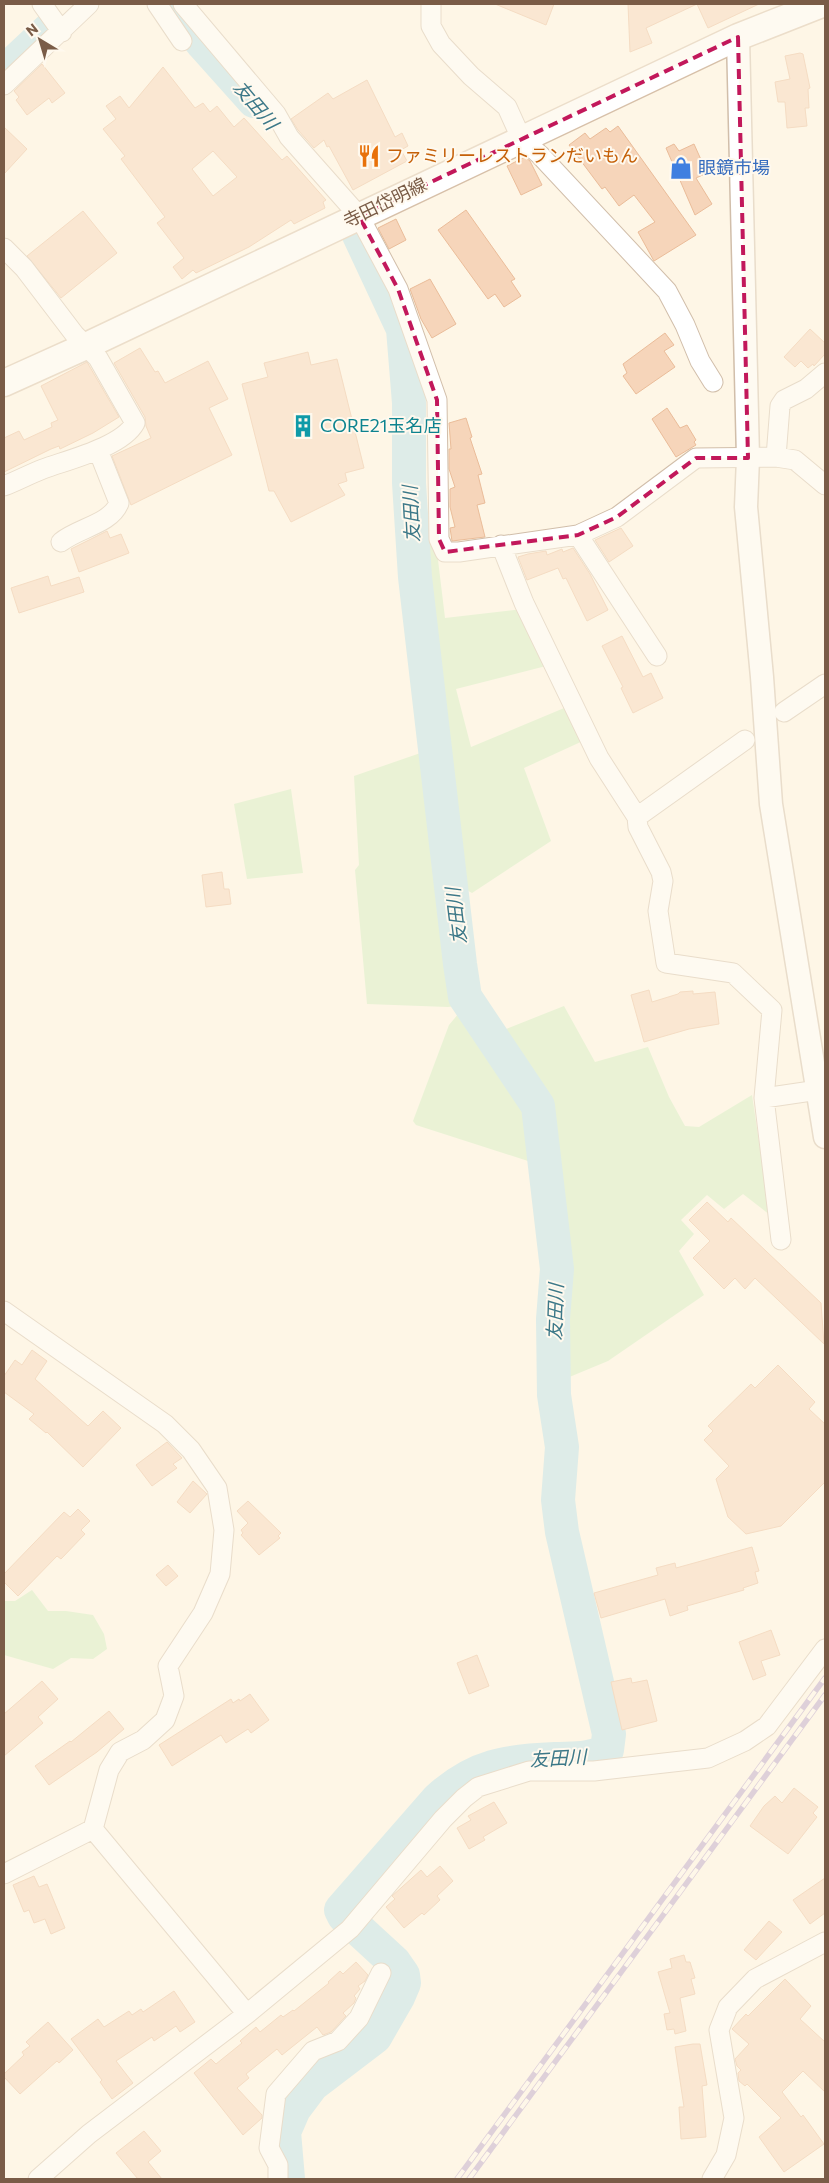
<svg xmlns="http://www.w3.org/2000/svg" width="829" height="2183" viewBox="0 0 829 2183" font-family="Commissioner,'Noto Sans JP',sans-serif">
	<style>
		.green { fill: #d2eec2 }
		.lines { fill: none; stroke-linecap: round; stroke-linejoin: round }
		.river { stroke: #b8e0ea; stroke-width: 34 }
		.building { fill: #f6d5ba; stroke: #eabc99; fill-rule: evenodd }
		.minor-casing { stroke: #d1beaa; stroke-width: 21 }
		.tertiary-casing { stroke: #d1beaa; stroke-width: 25 }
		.secondary-casing { stroke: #d7c0a9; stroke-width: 29 }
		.minor { stroke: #fff; stroke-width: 19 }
		.tertiary { stroke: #fff; stroke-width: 22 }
		.secondary { stroke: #fff; stroke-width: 26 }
		.rail-casing { stroke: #b9a2ca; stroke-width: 5.5 }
		.rail { stroke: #fff9ee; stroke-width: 4; stroke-dasharray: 11; stroke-linecap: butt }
		.marked { fill: none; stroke: #c2185b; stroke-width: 4; stroke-dasharray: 10 6; stroke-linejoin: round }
		.labels { text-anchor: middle; stroke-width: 4; stroke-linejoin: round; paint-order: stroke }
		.food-label { font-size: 18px; fill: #c56008; stroke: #fff9ee; text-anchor: start }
		.shop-label { font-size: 18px; fill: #366cbe; stroke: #fff9ee; text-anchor: start }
		.street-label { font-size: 18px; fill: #7a5c47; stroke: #fff9ee }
		.culture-label { font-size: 18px; fill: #0d838f; stroke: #fff9ee; text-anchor: start }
		.water-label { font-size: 19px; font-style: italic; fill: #3c7888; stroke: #fff9ee }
	</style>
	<rect width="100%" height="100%" fill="#fef6e6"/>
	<!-- green -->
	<path class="green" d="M415,524l20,11 10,83 78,-9 23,57 -90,23 15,58 98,-41 16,34 -61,28 27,73 -79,52 -14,-8 -6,-32z
		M432,749l24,211 8,45 -16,2 -81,-3 -12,-134 4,-5 -5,-89z
		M291,789l12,84 -56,6 -13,-75z
		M564,1006l31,56 53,-15 21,50 16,29 14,1 53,-32 18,120 -27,-21 -19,15 -17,-14 -26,25 13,14 -15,17 25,44 -96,66 -41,17 -1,-82 -21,-194 -44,-71z
		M464,1007l69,100 -2,55 -115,-37 -3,-4 36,-96z
		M32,1590l16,21h18l27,4 11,19 3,15 -14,10 -22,-1 -18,11 -49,-14v-54h11z"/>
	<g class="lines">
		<!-- river -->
		<path class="river" d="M172,4l31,40 51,57
			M4,72l47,-44
			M288,2179l-4,-47 10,-23 18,-24 63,-48 23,-40 6,-14 -1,-8 -9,-13 -50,-46 -3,-6 97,-111c37,-34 69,-38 117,-40 20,-1 34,1 52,-9l2,-16 -47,-202 -4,-32 4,-53 -8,-52 -1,-76 4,-50 -19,-163 -73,-109 -5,-33 -45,-387 -6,-94v-80l-6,-74 -44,-94"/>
	</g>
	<!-- building -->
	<path class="building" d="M495,4h59l-8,21z
		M628,4h131l-51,24 -11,-24 -51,24 6,15 -22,9z
		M800,53l3,1 7,34 -2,1 1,19h-4l2,18 -20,2 -2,-26h-7l-3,-20 15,-3 -5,-23z
		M42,64l23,29 -13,10 -3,-5 -22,17 -11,-15 3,-3 -5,-6z
		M163,67l32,41 8,-5 7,9 7,-6 17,21 10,-9 38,42 5,-4 39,44 -3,2 2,6 -31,16 -3,-4 -42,27 -53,26 -3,-3 -11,9 -9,-12 11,-9 -27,-35 8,-6 -44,-58 4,-3 -22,-27 13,-10 -10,-13 14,-10 9,12zM213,151l24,26 -24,19 -21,-27z
		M367,80l28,57 7,-4 6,13 -7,4 6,11 -54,29 -24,-44 -2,1 -3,-7 -10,8 -16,-18 -7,-11 37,-26 5,6z
		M618,126l78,109 -42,26 -16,-29 17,-10 -21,-27 -15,11 -14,-19 -3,2 -33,-44 16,-12 5,6 16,-11 4,4z
		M4,127l23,22 -23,25z
		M674,144l5,7 15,-7 13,29 -11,5 16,26 -17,11 -29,-67z
		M525,157l5,4 12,24 -21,10 -14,-29z
		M466,210l49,69 -4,2 10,15 -17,11 -9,-13 -7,5 -50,-69z
		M83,211l34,42 -56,45 -34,-42z
		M396,219l10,21 -17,9 -11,-21z
		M430,279l26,45 -24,14 -11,-19 -11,-30z
		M810,329l15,14v11l-11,12 -1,-2 -5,4 -7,-7 -6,6 -11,-10z
		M665,333l9,12 -10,6 11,16 -39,27 -13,-18 4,-3 -4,-9z
		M140,348l15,24 3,-1 7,12 43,-22 20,38 -19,9 23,47 -101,50 -19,-49 39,-18 -5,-12 -1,-9 -31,-54z
		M308,352l3,13 26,-6 27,109 -19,5 2,8 -9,3 7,11 -54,27 -17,-31h-5l-27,-107 26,-7 -4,-14z
		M87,362l32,55 -26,16 -33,16 -1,-3 -8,3 -47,23v-34l15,-7 5,9 28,-13 -1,-4 7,-3 -17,-34z
		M667,408l13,20 7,-3 9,15 -2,2 2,3 -20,12 -24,-38z
		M466,418l6,19 -2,1 12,36 -4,1 7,28 -8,2 8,32 -33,4 -2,-13 5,-1 -5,-20v-18l5,-2 -6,-18v-20h2l-2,-26z
		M621,528l12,18 -24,16 -14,-22z
		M107,531l3,7 11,-4 8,19 -50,19 -8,-23z
		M573,548l17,26 18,36 -21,11 -21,-43 -3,1 -5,-11 -31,12 -9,-23 10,-3 18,-3 1,4 15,-6 1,3z
		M48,576l3,10 28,-9 5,15 -65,21 -8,-25z
		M622,636l21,41 8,-4 12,25 -30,15 -12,-25 2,-1 -21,-41z
		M222,872l2,17h5l2,15 -25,3 -4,-32z
		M649,990l3,12 26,-8 2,-2 13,-1v3l22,-2 4,32 -30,5 -45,13 -13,-47z
		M707,1202l21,20 3,-4 90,85 3,41 -69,-66 -10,11 -10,-11 -11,11 -31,-31 17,-17 -21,-21z
		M32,1350l15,11 -12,18 53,47 15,-15 18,17 -38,39 -36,-35 -1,1 -17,-14 5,-5 -30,-22v-16l11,-16 7,5z
		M778,1365l37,37 -6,7 16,15v58l-44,44 -35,8 -18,-17 -12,-38 13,-13 -25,-26 9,-9 -5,-5 43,-42 4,4z
		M167,1442l15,16 -9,6 4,4 -25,18 -16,-21z
		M193,1481l14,13 -17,19 -13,-11z
		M248,1501l33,32 -3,3 2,2 -21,17 -18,-20 2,-2 -2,-3 7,-7 -11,-12z
		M78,1509l12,12 -9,9 4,4 -24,25 -4,-3 -39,40 -14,-14v-8l60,-62 6,5z
		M752,1547l7,24 -4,1 3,11 -15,5 1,2 -57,16 1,4 -18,6 -5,-17 -64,19 -7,-25 64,-18 -2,-7 19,-5 1,5z
		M168,1565l10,11 -12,10 -10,-11z
		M771,1630l9,25 -19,6 5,14 -13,5 -14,-38z
		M477,1655l12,31 -20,8 -12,-31z
		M631,1678l1,5 15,-3 10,41 -35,9 -11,-48z
		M42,1681l16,18 -20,18 5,6 -39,33v-42z
		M250,1694l19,26 -18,13 -3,-4 -22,14 -5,-8 -49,31 -13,-21 72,-46 2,4 6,-4 1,2z
		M109,1711l15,18 -27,23 -48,33 -14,-19 35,-25 1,1z
		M794,1788l24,19 -5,6 4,4 -29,37 -38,-28 14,-20 11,-10 7,7z
		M494,1802l13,21 -24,14 2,3 -16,9 -12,-21 14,-8 -3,-4z
		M440,1866l13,15 -16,15 3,4 -16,15 -2,-2 -18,15 -18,-21 9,-8 -3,-3 29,-26 6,7z
		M34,1876l5,11 8,-3 18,44 -14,6 -6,-15 -11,4 -5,-13 -5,2 -11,-27z
		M825,1878v35l-15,11 -17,-24z
		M769,1921l13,11 -26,28 -12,-10z
		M684,1955l2,7h4l5,16 -4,1 4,15 -15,4 6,33 -11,3 -1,-5 -7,1 -3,-16 6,-1 -12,-41 14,-4 -2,-9z
		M356,1962l12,13 -3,6 -7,5 2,3 -6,7 2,2 -2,5 -11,10 3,3 -15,16 -8,3 -6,-8 -35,28 -5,-6 -31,25 3,4 -12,10 25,27v3l-19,17 -49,-62 17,-14 5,5 26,-21 -2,-2 16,-14 4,5 21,-17 2,2 10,-7 1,1 35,-28 -1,-1 12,-11 3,3z
		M785,1979l26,27 -11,13 25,23v50l-22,-21 -21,21 19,25 2,-2 21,29 -40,28 -25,-35 22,-19 -34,-34 -2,2 -6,-5 -1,-8 3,-3 -4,-4 -2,-7 14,-15 -17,-15 14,-15 2,2z
		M174,1991l21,31 -15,10 -4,-6 -22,15 -2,-4 -36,24 17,22 -21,16 -12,-17 2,-2 -31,-41 27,-20 6,8 25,-16 3,4 9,-6 2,3z
		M48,2022l25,28 -14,13 -2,-2 -37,33 -16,-17v-3l20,-19 -2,-3 8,-6 -4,-4z
		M693,2044h7l7,41 -5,1 4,51 -25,2 -2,-32h5l-9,-60z
		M144,2131l17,20 -13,11 14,17h-24l-22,-26z"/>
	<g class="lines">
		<defs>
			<path id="minor" d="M42,4l20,28
				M157,4l25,37
				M183,4l93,110 13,23 70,79 39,73 39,111 2,139 6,13h14l119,-17 39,-18 79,-59 80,-1 19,3 30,25
				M431,4v22l10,18 30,32 36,31 14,31 19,17 127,136 18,34 15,36 13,21
				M4,85l85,-81
				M4,248l20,20 51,67 23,23 37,65c-13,24 -68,37 -92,46 -13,5 -26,12 -39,17
				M776,457l4,-51 4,-6 22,-11 19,-16
				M578,535l79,121
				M61,542c17,-14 50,-18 58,-39l-21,-53
				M501,545l23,58 75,155 38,59 1,10 23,45 2,9 -5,30 8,52 67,10 39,37 -8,88 17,142
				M784,712l41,-28
				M637,817l108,-77
				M764,1098l61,-9
				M4,1311l161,113 26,26 26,38 7,42 -4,44 -17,39 -35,53 6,30 -9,24 -22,20 -23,12 -11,18 -16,59 -89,45
				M93,1829l154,185
				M38,2179l51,-45 158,-120 103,-85 93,-110 21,-21 14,-11 51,-16h65l114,-13 37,-17 22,-15 58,-77
				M278,2179v-14l-9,-17 7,-54 37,-43 25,-10 21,-23 22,-45
				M712,2179l14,-24 8,-37 -15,-88 9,-23 27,-28 70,-37"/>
			<path id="tertiary" d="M738,37l10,421 -2,49 16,170 9,127 54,333"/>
			<path id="secondary" d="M4,383l82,-37 652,-309 84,-33"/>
		</defs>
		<!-- minor casing -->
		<use href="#minor" class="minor-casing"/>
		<!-- tertiary casing -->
		<use href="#tertiary" class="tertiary-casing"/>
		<!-- secondary casing -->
		<use href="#secondary" class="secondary-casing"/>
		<!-- minor -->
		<use href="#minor" class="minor"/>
		<!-- tertiary -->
		<use href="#tertiary" class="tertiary"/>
		<!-- secondary -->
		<use href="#secondary" class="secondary"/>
		<defs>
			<path id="rail" d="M457,2179l368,-501
				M469,2179l356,-484"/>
		</defs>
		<!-- rail casing -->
		<use href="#rail" class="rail-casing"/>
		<!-- rail -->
		<use href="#rail" class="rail"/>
	</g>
	<!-- marked area -->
	<path d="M0 0H829V2183H0ZM738,37l10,421h-52l-79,59 -39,18 -133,17 -6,-13 -2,-139 -39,-111 -39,-73z" fill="#fef6e6" fill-opacity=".55" fill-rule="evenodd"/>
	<path class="marked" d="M738,37l10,421h-52l-79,59 -39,18 -133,17 -6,-13 -2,-139 -39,-111 -39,-73z"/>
	<!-- icons -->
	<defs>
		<symbol id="restaurant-bare" viewBox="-9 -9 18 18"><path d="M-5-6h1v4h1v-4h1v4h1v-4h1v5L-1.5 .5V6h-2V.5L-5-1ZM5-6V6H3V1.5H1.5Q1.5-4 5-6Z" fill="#e8710a" stroke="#fff9ee" stroke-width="2.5" paint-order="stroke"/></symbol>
		<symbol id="shop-bare" viewBox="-9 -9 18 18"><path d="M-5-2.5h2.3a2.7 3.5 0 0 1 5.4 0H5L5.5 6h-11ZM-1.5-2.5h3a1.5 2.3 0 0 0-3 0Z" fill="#3f7fe0" stroke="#fff9ee" stroke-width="2.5" paint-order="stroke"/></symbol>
		<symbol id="building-bare" viewBox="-9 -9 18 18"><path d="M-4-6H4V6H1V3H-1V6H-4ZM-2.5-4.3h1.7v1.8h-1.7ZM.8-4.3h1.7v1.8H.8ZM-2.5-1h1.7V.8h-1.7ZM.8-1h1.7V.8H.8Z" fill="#0f9aa8" stroke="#fff9ee" stroke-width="2.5" paint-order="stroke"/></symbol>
	</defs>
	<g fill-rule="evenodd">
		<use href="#restaurant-bare" x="353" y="140" width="32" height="32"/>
		<use href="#shop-bare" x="665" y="152" width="32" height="32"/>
		<use href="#building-bare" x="287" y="410" width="32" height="32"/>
	</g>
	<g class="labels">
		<!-- food labels -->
		<g class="food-label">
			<text x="386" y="162">ファミリーレストランだいもん</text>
		</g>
		<!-- shop labels -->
		<g class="shop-label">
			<text x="698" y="174">眼鏡市場</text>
		</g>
		<!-- street labels -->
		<g class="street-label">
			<text transform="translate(385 203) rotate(-26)" y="6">寺田岱明線</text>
		</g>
		<!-- culture labels -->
		<g class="culture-label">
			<text x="320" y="432">CORE21玉名店</text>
		</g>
		<!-- water labels -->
		<g class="water-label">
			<text transform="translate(256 105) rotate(50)" y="7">友田川</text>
			<text transform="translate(411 514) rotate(-93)" y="7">友田川</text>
			<text transform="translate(456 916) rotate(-97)" y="7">友田川</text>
			<text transform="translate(555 1312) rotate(-88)" y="7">友田川</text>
			<text transform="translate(558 1758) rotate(-3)" y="7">友田川</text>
		</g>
	</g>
	<!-- border -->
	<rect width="829" height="2183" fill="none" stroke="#7a5c47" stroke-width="10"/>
	<!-- north arrow -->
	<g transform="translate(40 40) rotate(322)" stroke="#fff9ee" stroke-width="4" paint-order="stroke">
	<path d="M0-4L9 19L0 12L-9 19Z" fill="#7a5c47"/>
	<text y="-8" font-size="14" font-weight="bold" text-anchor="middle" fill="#7a5c47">N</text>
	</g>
</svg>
